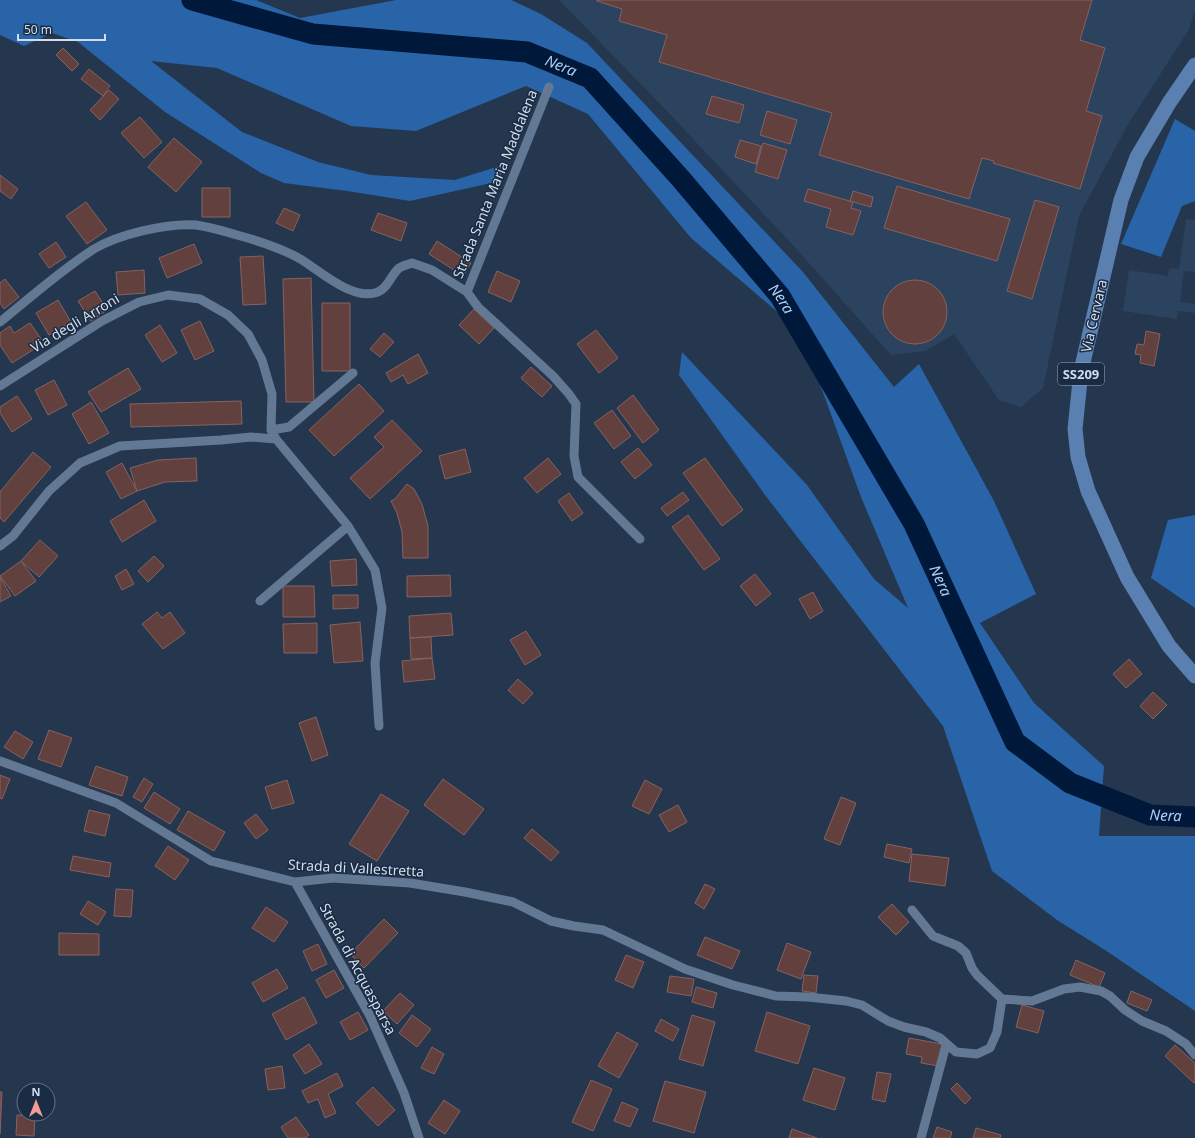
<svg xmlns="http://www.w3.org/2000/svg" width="1195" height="1138" viewBox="0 0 1195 1138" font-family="'Noto Sans',sans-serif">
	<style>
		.built { fill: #2c435f }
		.forest { fill: #2964a8 }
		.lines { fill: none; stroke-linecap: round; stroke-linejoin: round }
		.river { stroke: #00183a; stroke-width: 21 }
		.building { fill: #61403e; stroke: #866260 }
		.street { stroke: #637892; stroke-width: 9 }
		.primary { stroke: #5980b1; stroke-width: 15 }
		.labels { text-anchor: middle; stroke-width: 3; stroke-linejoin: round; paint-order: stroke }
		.shield { fill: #1a2c43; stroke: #9aa8b9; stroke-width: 1 }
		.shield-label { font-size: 13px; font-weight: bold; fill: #d1ddec }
		.street-label { font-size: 14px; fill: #d1ddec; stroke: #1a2c43 }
		.water-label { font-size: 15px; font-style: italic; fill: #afcdf2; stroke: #1a2c43 }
	</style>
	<rect width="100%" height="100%" fill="#24374e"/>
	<!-- built -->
	<path class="built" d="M559,0h636v11l-7,20 -61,95 -48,90 -36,172 -22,19 -22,-7 -45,-66 -28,17 -35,4 -100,-112 -126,-134z
		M1186,219l9,1v52l-11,-1 -4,31 15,2v9l-17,-2 -1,8 -54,-8 6,-41 39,6 1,-8 10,1z"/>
	<!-- forest -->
	<path class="forest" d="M0,0h256l44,18 96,-18h115l30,14 46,29 216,229 91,115 25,-23 75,137 42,93 -56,29 54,80 70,63 -5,70h96v175l-90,-61 -48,-30 -65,-49 -49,-145 -178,-231 -86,-120 3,-23 125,133 67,94 34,29 -47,-111 -60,-165 -110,-94 -103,-124 -62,-28 -110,45 -65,-5 -134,-58 -66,-7 91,71 76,30 53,13 84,5 54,-17 -13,19 -86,19 -63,-10 -63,-8 -23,-10 -96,-61 -87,-70 -26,-9 -28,13 -24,-11z
		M1175,119l20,12v70l-13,5 -21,51 -40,-13z
		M1195,515v93l-44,-30 17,-58z"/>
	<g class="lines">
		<!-- river -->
		<path class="river" id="s1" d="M192,0l121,34 214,18 63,26 91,101 99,117 134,228 101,218 55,41 80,32 45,2"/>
	</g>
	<!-- building -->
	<path class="building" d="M597,0h495l-12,40 25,8 -19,63 16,5 -22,73 -87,-26 1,-2 -12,-3 -13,41 -150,-44 13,-42 -173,-51 8,-27 -48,-14 3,-12 -25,-8z
		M63,48l16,16 -7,7 -16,-16z
		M89,69l21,17 -7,10 -22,-17z
		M109,90l10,9 -19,21 -10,-10z
		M712,96l32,9 -5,18 -33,-9z
		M767,111l30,9 -7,24 -30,-9z
		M140,117l22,25 -18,16 -23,-25z
		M174,138l28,24 -26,30 -28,-25z
		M740,140l21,6 -5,18 -21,-7z
		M763,143l24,7 -9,29 -23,-7z
		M0,175l18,14 -7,10 -11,-8z
		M897,186l113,33 -13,42 -113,-33z
		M202,188h28v29h-28z
		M808,189l45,13 -2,6 10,3 -8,24 -27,-8 5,-18 -27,-8z
		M853,191l20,6 -2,10 -21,-6z
		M1035,200l24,7 -27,92 -25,-8z
		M86,202l21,28 -20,14 -21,-28z
		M284,208l16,7 -7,16 -17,-8z
		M378,213l29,10 -6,18 -30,-11z
		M437,241l34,22 -8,13 -34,-22z
		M56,242l10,15 -17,11 -10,-14z
		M194,244l8,19 -35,15 -8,-20z
		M263,256l3,48 -23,1 -3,-48z
		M144,270l1,23 -27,2 -2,-23z
		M497,271l23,10 -9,21 -23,-10z
		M311,278l3,124h-28l-3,-123z
		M5,279l14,18 -15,12 -4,-6v-20z
		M883 312a32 32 0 1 1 64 0a32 32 0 1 1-64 0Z
		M95,291l12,19 -16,11 -13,-20z
		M58,300l13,22 -22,13 -13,-22z
		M322,303h28v68h-28z
		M474,309l20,19 -15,16 -20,-19z
		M200,321l14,30 -19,9 -14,-30z
		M30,323l14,20 -32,20 -12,-18v-12l10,-7 4,7z
		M160,325l17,28 -15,9 -17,-27z
		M596,330l22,28 -19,15 -22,-29z
		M1146,331l14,3 -6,32 -14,-3 1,-8 -6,-1 2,-10 7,1z
		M384,333l10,9 -14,15 -10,-8z
		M418,354l10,19 -20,11 -5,-9 -12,7 -5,-9z
		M531,367l21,19 -10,11 -21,-19z
		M128,368l13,21 -40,23 -13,-20z
		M54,380l13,25 -19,10 -13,-25z
		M359,384l25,27 -50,45 -25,-26z
		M633,395l26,35 -16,13 -26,-35z
		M17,396l15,23 -20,13 -12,-19v-6z
		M241,401l1,23 -111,3 -1,-23z
		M91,402l18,31 -20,11 -17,-30z
		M612,410l19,26 -17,13 -20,-26z
		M392,420l30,31 -52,48 -20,-21 34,-31 -10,-10z
		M638,448l14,17 -17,14 -14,-17z
		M465,449l6,23 -26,7 -6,-23z
		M33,452l18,15 -47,55 -4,-4v-26z
		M196,458l1,23 -32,1 -28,9 -7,-23 28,-8z
		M548,458l13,16 -24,19 -13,-15z
		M705,458l38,52 -21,16 -39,-53z
		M122,463l15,28 -16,8 -15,-27z
		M407,484l7,5 8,15 6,22v32h-25l-1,-26 -5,-19 -6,-12 4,-2z
		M683,492l6,8 -22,16 -6,-8z
		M569,493l14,20 -11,8 -14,-20z
		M144,500l12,21 -34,21 -12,-21z
		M688,515l32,44 -16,11 -32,-43z
		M40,540l18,16 -19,21 -18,-16z
		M154,556l10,10 -16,16 -10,-11z
		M356,559l1,26 -25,1 -2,-25z
		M21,561l15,20 -21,15 -15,-20z
		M126,569l8,15 -12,6 -7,-14z
		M755,574l16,20 -15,12 -16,-20z
		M450,575l1,21 -44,1v-21z
		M0,577l11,19 -11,6z
		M283,586h31l1,31h-32z
		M813,592l10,19 -13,8 -11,-20z
		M333,595h25v13l-25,1z
		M157,612l5,6 8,-6 15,21 -22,16 -21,-25z
		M451,613l2,22 -43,3 -1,-22z
		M360,622l3,39 -29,2 -4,-38z
		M317,623v30h-33l-1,-29z
		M526,631l15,24 -16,10 -15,-25z
		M431,637l1,21 -21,1 -1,-21z
		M432,658l3,21 -31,3 -2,-21z
		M1129,659l13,15 -16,14 -13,-14z
		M518,679l15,14 -10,11 -15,-14z
		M1153,692l14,13 -14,14 -13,-13z
		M316,717l12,38 -16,6 -13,-38z
		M49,730l23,8 -11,29 -23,-8z
		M15,731l18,11 -10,17 -19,-12z
		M96,766l32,11 -6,19 -33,-11z
		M0,775l10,4 -8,20 -2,-1z
		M144,778l9,6 -11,18 -9,-5z
		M443,779l41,30 -20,26 -40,-30z
		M287,780l7,23 -22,6 -7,-22z
		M645,780l17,9 -13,25 -17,-8z
		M154,792l26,17 -10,15 -26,-16z
		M381,794l28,17 -32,50 -28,-17z
		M841,797l15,6 -16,42 -16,-6z
		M678,805l9,17 -18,10 -10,-17z
		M89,810l21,5 -5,21 -21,-5z
		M188,811l37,21 -11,19 -37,-21z
		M256,814l12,16 -12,9 -12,-16z
		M532,829l27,23 -8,9 -27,-23z
		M887,844l25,5 -3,14 -25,-6z
		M168,846l21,14 -14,20 -20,-14z
		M912,854l37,4 -4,28 -36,-5z
		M73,856l38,7 -2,14 -39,-7z
		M705,884l10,5 -11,20 -9,-6z
		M116,889l17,1 -2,27 -17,-1z
		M88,901l18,11 -8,13 -18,-11z
		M892,904l17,18 -13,13 -18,-18z
		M266,907l22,15 -14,20 -22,-14z
		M384,919l14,14 -34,35 -14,-14z
		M59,933l40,1v21h-40z
		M705,937l35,14 -8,18 -35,-14z
		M787,943l24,9 -10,27 -24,-9z
		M318,944l9,20 -15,7 -9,-20z
		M626,955l18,7 -11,26 -18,-8z
		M1076,960l29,13 -6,14 -29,-12z
		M277,969l11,19 -25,14 -11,-19z
		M334,970l10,18 -18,10 -10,-18z
		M804,975l14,1 -2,17 -14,-2z
		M670,976l24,3 -3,17 -24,-4z
		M696,987l21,6 -4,15 -21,-6z
		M1131,991l21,9 -5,11 -20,-8z
		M400,993l14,12 -17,19 -14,-13z
		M304,997l13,26 -31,17 -14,-26z
		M1022,1005l22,6 -6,22 -22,-6z
		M358,1012l10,18 -18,10 -10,-18z
		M767,1012l43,14 -12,38 -43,-13z
		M412,1015l19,14 -14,18 -18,-14z
		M692,1015l23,7 -12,44 -24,-7z
		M661,1019l18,10 -6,12 -18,-10z
		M617,1032l21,12 -19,34 -21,-12z
		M909,1038l33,6 -3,22 -18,-3 1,-6 -16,-3z
		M309,1044l13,20 -17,10 -12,-19z
		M1175,1045l20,18v19l-1,1 -29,-27z
		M432,1047l12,7 -10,20 -13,-6z
		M282,1066l3,22 -17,2 -3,-21z
		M814,1068l31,10 -10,32 -32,-10z
		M877,1072l14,2 -6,28 -13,-3z
		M337,1073l6,13 -15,8 8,19 -11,5 -7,-19 -10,4 -6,-12z
		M591,1080l21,9 -19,42 -21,-9z
		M665,1081l41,11 -12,41 -41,-12z
		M957,1083l14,15 -6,6 -14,-15z
		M373,1087l22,23 -17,16 -22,-23z
		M0,1092h2l-2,42z
		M444,1100l16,11 -15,23 -17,-11z
		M622,1102l16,7 -8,18 -16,-6z
		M17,1115l18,1 -1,20 -18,-1z
		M296,1117l13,18 -4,3h-17l-7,-11z
		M937,1127l15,5 -2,6h-17z
		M976,1128l25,7 -1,3h-27z
		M792,1129l25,9h-28z"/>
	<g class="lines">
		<!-- street -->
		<path class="street" d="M549,87l-82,205 11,15 75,69 16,18 7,10 -2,52 4,21 62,62
			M0,322c30,-24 61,-52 94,-73 25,-15 73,-26 102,-24 13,2 28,6 41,10 22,6 45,13 65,25 19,12 49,39 73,33 12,-3 15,-16 23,-24 3,-3 9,-4 14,-6l20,7 35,22
			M0,386l102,-65 37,-19 29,-7 32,4 28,16 20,19 14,26 10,34 -1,36 5,9
			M271,430l18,-3 64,-54
			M0,546l13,-10 36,-45 31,-28 40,-17 101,-6 30,-3 25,2 72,87 27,44 7,38 -7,55 4,63
			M260,601l88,-75
			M0,761l116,42 95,58 84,21 38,-4 77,5 55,9 48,10 38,19 23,5 29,4 82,39 48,16 43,11 32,1 38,4 16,4 26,16 16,6 22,5 14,6 16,14 21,2 13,-6 7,-16 5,-33
			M295,882l75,134 34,77 15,45
			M912,910l21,26 25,10 8,7 6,15 5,7 25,24
			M1002,999l30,2 32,-12 16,-2 21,4 9,5 15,14 17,11 24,10 20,13 9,11
			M921,1138l25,-93"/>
		<!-- primary -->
		<path class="primary" d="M1195,65l-26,38 -32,54 -16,43 -40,171 -6,58 3,28 10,34 39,86 42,69 26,30"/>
	</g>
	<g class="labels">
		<!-- shield labels -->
		<rect class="shield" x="1058" y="363" width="46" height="22" rx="3"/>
		<g class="shield-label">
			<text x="1081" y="379">SS209</text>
		</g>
		<!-- street labels -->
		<g class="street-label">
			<text transform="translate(495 184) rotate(-68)" y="5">Strada Santa Maria Maddalena</text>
			<text transform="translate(1094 316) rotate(-77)" y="5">Via Cervara</text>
			<text transform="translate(75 323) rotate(-31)" y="5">Via degli Arroni</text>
			<text transform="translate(356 868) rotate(3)" y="5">Strada di Vallestretta</text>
			<text transform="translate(358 969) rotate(62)" y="5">Strada di Acquasparsa</text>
		</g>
		<!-- water labels -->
		<g class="water-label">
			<text dy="5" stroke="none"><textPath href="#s1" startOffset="377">Nera</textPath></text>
			<text dy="5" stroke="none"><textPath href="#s1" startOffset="701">Nera</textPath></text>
			<text dy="5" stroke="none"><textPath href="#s1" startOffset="1025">Nera</textPath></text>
			<text dy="5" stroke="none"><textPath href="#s1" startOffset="1373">Nera</textPath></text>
		</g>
	</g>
	<!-- north arrow -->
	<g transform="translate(36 1102)"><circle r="19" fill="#1a2c43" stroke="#637387"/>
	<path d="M0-3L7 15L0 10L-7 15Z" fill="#f59b97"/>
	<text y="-6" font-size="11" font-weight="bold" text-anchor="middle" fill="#d1ddec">N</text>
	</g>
	<!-- scale -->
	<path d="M18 34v6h87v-6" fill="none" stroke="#d1ddec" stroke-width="2"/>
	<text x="24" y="34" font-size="12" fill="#d1ddec" stroke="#1a2c43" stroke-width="3" paint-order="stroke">50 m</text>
</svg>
